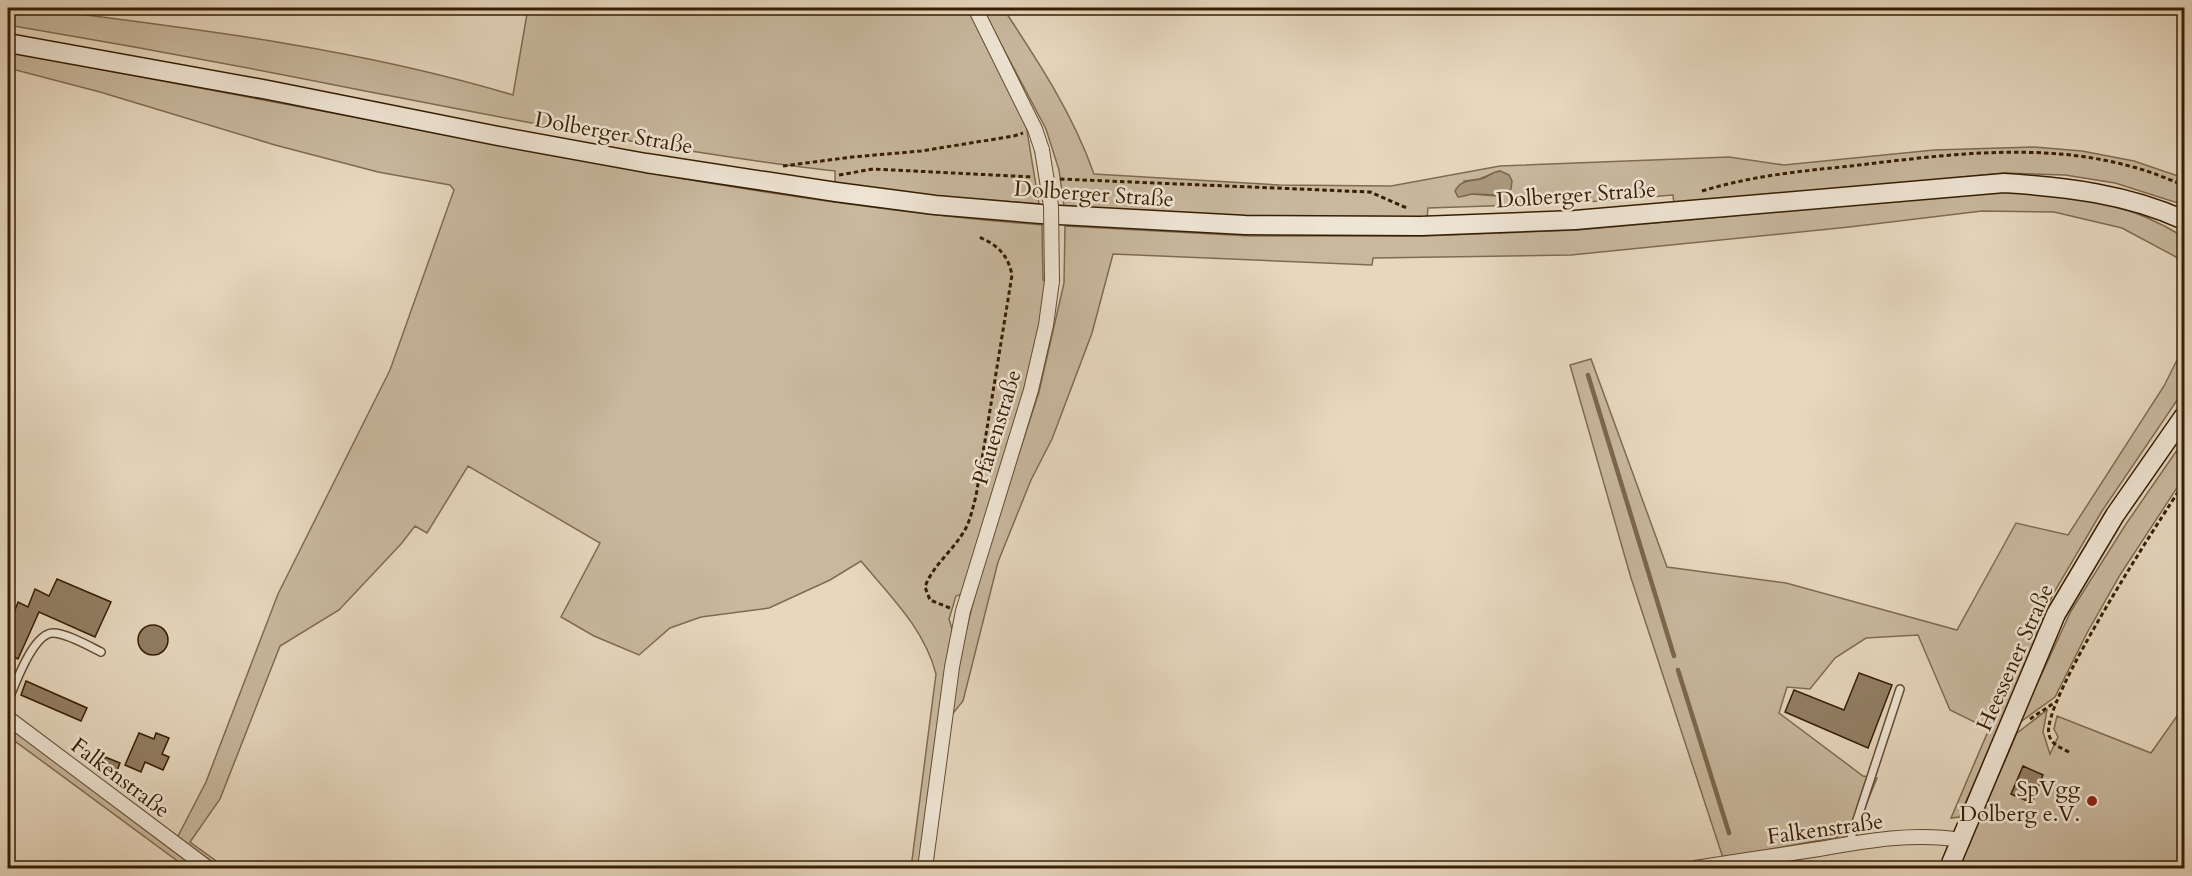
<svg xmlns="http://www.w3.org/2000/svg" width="2192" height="876" viewBox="0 0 2192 876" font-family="Cardo,serif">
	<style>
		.green { fill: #c8b89e; stroke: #806b4f; stroke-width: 1.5; fill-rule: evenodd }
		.water { fill: #aa987d; stroke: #7c674b; stroke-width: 1.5 }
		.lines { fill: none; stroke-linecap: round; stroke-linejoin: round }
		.stream { stroke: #7c674b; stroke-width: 4.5 }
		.building { fill: #927e63; stroke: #371e00; stroke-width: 1.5 }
		.service-casing { stroke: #634c30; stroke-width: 10 }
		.minor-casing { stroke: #634c30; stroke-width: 16 }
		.secondary-casing { stroke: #371e00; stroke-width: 21 }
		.path { stroke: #371e00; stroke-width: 3; stroke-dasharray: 4.5 3; stroke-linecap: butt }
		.service { stroke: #efe5d5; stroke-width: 7 }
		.minor { stroke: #efe5d5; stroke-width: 14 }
		.secondary { stroke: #efe5d5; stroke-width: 18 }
		.minor-bridge-casing { stroke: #634c30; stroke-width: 16; stroke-linecap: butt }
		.minor-bridge { stroke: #efe5d5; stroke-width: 14 }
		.poi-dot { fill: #8f2418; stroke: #efe5d5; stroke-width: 2 }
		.labels { text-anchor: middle; stroke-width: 5; stroke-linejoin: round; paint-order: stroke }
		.street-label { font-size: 22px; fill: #371e00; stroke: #efe5d5 }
		.poi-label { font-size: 22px; fill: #371e00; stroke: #efe5d5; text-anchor: end }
	</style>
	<rect width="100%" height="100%" fill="#e6d7be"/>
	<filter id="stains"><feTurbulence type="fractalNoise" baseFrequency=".00333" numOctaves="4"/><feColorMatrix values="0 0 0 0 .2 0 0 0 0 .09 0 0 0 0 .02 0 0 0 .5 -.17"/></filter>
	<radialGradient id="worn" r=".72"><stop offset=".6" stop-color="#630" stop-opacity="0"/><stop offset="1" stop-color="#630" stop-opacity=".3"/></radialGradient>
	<!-- green -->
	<path class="green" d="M8,8h22c161,20 328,40 483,87l15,-87h440l52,100 6,17 13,79 -102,-8 -102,-13v-12c-158,-18 -314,-50 -470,-80 -119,-24 -238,-46 -357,-66z
		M982,8h21c35,53 70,106 91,166l185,11 112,1 109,-20 229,-9 55,8 150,-15 100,-3 48,4 52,10 50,17v27l-69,-22 -50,-8 -60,-2 -331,32 -1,-10 -99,8 -146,5 -1,10 -181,-2 -182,-10 -5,-36 -13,-41zM1499,171l10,4 -13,21 -24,-2 -8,-13 15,-2z
		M8,52c121,23 242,45 362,68 223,44 446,87 672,105l1,55 4,1 -13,79 -72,234 -6,2 -7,23 4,13 -33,236h-9l25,-194c-12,-46 -46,-78 -75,-113l-31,19 -61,28 -68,9 -31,11 -31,27 -45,-19 -33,-19 39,-74 -132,-77 -41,67 -12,-7 -14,18 -62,66 -59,36 -60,153 -30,43 36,26h-9l-40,-30 29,-56 72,-188 112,-224 64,-180 -4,-5 -72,-13 -103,-27 -175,-53 -92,-24z
		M2006,191c33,2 69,3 102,13 26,7 53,19 76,33v27l-6,-6 -56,-30 -68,-16 -72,-1 -133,16 -278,28 -198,3 -1,7 -259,-11 -21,79 -40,106 -21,41 -33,82 -35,139 -13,16 13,-74 9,-36 16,-59 51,-156 25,-109 1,-57 185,10h174l154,-6z
		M2184,346v44l-82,121 -49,83 -56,139 -38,84 -8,1 38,-89 -39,-19 -32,-75 -52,3 -31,20 -25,31 -23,-2 -8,26 84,63 14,2 -23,56 -131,24 -92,-280 -61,-213 21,-6 76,208 119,16 171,47 59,-107 52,12 96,-149z
		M2184,440v37l-64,98 -33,58 -32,64 -36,26 52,-112 55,-87z
		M2184,706v162h-226l59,-135 30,-23 -4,22 7,22 8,-17 -4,-8 3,-13 94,37z
		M8,724l193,144h-14l-179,-132z"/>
	<!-- water -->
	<path class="water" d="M1500,171l9,4 3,6 -1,8c-15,10 -22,4 -39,5 -5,1 -9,3 -14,3l-3,-6c7,-14 20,-8 31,-14 5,-3 7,-5 14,-6z"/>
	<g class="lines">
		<!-- stream -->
		<path class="stream" d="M1588,375l86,281
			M1678,670l51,163"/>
	</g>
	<!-- building -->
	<path class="building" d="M57,579l54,23 -16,35 -56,-25 -21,47 -10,-5v-26l10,-26 10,5 7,-18 14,7z
		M138 640a15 15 0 1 1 30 0a15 15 0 1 1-30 0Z
		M1859,673l33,12 -24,63 -83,-36 9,-22 50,20z
		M26,681l61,27 -6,13 -60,-26z
		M139,733l15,6 2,-6 13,5 -7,16 7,3 -6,13 -18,-8 -4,10 -16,-7z
		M105,757l15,6 -6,16 -16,-7z
		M2023,766l20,9 -11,28 -21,-9z"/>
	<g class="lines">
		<defs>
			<path id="service" d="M8,701c7,-16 25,-68 45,-68 13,0 36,13 48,19
				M1849,844l51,-155"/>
			<path id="minor" d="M975,8l60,121 7,21
				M8,718l200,150
				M925,868l27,-201 11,-56 68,-221 15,-65 6,-44
				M1695,868c41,-6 83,-13 124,-19 46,-8 96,-17 142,-9"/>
			<path id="secondary" d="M8,43l260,47 230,46 148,27 190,29 99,13 106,9 204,11 176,1 154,-6 429,-37c62,4 123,11 180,37
				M1949,868l107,-254 59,-99 69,-99"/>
		</defs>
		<!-- service casing -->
		<use href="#service" class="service-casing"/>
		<!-- minor casing -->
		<use href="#minor" class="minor-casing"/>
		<!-- secondary casing -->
		<use href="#secondary" class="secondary-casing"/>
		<!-- path -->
		<path class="path" d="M783,166l69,-9 69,-6 93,-15 9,-3
			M839,175l34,-6 160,8
			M1060,179l310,13 37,16
			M1702,191c49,-15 99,-20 149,-25 92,-11 191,-25 282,1 17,4 34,12 51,18
			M950,608l-20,-8 -5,-13c7,-20 25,-34 36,-51 9,-12 11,-26 15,-40l36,-221c-4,-20 -14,-30 -33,-38
			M2030,719l27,-18
			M2069,752c-8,-4 -17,-7 -20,-17 -9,-32 112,-217 135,-252"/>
		<!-- service -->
		<use href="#service" class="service"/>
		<!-- minor -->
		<use href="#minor" class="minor"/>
		<!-- secondary -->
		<use href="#secondary" class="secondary"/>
		<defs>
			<path id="minor-bridge" d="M1042,150l9,56 1,75"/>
		</defs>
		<!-- minor-bridge casing -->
		<use href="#minor-bridge" class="minor-bridge-casing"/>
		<!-- minor-bridge -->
		<use href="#minor-bridge" class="minor-bridge"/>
	</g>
	<!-- markers -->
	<circle class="poi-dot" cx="2092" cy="801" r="6"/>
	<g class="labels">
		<!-- street labels -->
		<g class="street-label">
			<text transform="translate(614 132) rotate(10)" y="8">Dolberger Straße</text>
			<text transform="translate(1094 193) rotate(4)" y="8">Dolberger Straße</text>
			<text transform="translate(1576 194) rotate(-4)" y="8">Dolberger Straße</text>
			<text transform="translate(996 427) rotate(-73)" y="8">Pfauenstraße</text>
			<text transform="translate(2014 657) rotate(-66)" y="8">Heessener Straße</text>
			<text transform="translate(121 777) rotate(37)" y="8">Falkenstraße</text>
			<text transform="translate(1825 828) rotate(-8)" y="8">Falkenstraße</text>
		</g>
		<!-- poi labels -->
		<g class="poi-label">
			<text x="2080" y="796">SpVgg<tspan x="2080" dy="25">Dolberg e.V.</tspan></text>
		</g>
	</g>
	<!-- margin -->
	<rect width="2192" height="876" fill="none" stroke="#e6d7be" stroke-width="30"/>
	<rect x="9" y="9" width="2174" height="858" fill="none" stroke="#371e00" stroke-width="3"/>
	<rect x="15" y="15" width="2162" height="846" fill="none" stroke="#371e00" stroke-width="1.5"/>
	<rect width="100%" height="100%" filter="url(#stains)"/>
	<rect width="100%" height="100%" fill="url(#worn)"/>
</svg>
